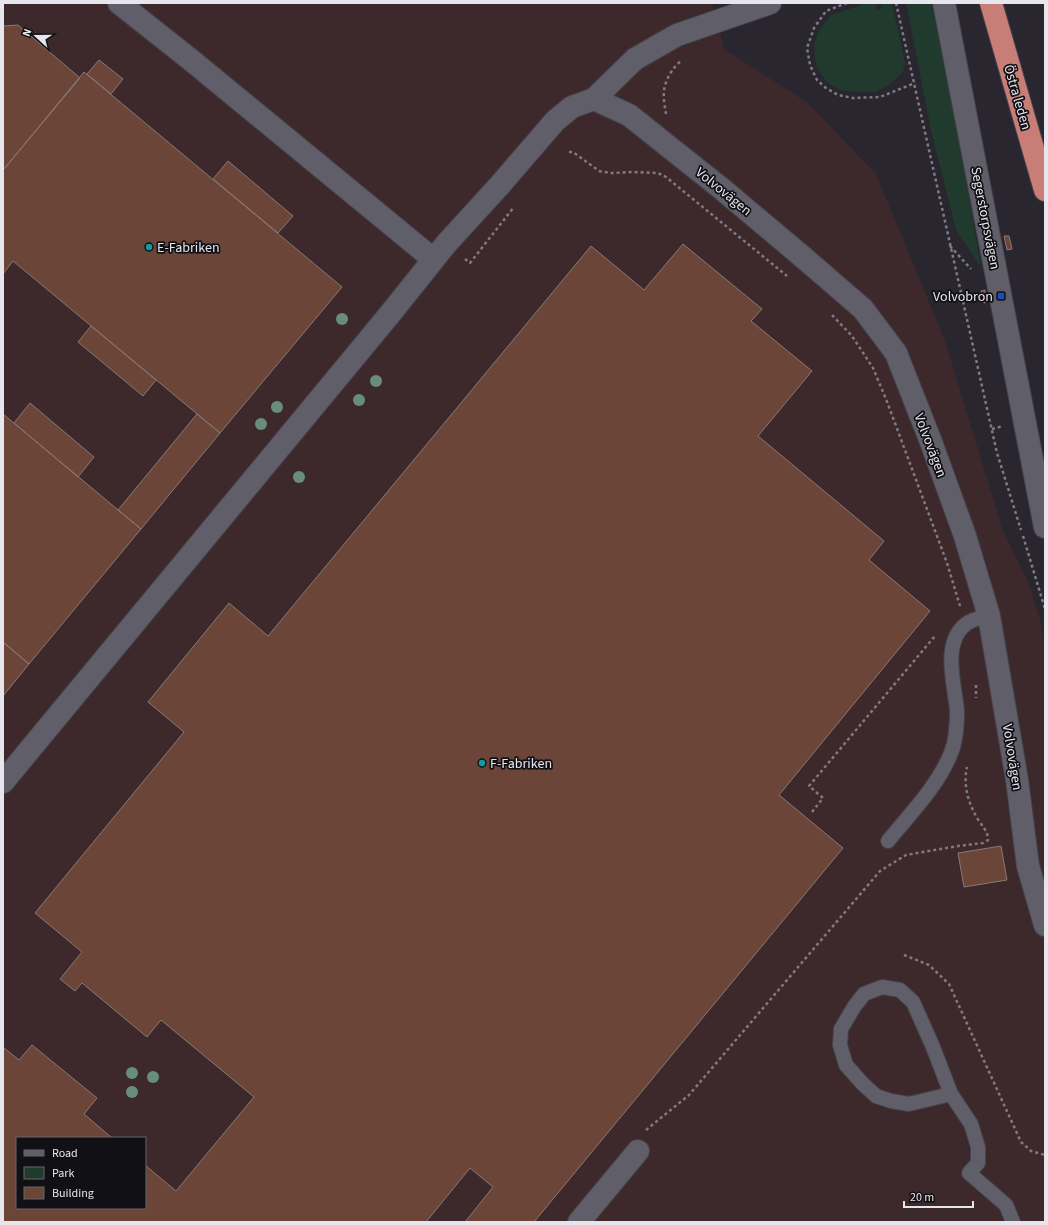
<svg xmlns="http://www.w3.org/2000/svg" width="1048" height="1225" viewBox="0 0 1048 1225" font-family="'Source Sans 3',sans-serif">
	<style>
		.industrial { fill: #3d292b; fill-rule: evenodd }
		.green { fill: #203a2e }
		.building { fill: #6c4539; stroke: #877a75 }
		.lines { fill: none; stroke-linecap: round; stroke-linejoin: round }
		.lane-casing { stroke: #45434b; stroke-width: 16 }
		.street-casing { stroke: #45434b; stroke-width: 24 }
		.highway-casing { stroke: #45434b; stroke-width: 24 }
		.path { stroke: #7e7b84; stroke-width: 2.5; stroke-dasharray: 3 3; stroke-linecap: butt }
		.lane { stroke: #605e69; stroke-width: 14 }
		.street { stroke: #605e69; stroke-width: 22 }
		.highway { stroke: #c87e76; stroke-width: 22 }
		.tree { fill: #678d7f }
		.culture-dot { fill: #0f9aa8; stroke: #111014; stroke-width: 1.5 }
		.transit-dot { fill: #1a4fb4; stroke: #111014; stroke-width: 1.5 }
		.labels { text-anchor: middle; stroke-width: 3.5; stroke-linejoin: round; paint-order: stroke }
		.street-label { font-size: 14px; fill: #e8e6ed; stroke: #111014 }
		.poi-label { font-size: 14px; fill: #e8e6ed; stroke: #111014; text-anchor: start }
	</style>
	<rect width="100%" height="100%" fill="#292630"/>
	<!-- industrial -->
	<path class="industrial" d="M3,3h709l12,46 84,54 68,71 68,164 59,193 26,53 12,39 4,22v577h-1042zM17,1138h128v70h-128z"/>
	<!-- green -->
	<path class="green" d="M868,3h10l-3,5 4,2 4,-7h9l13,59 -2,10 -13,12 -15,8h-18l-17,-2 -13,-8 -11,-15 -2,-21 4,-14 13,-17z
		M906,3h25l27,131 23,133 -25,-37 -25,-100z"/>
	<!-- building -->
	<path class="building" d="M18,25l62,53 -76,91 -1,-1v-142z
		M99,60l24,19 -12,15 -24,-20z
		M84,72l258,215 -122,146 -207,-172 -10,13v-106l1,1z
		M228,161l65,55 -15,17 -65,-54z
		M1004,236h5l3,13 -5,1z
		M683,244l79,65 -11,12 61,50 -54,65 126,105 -15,19 61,51 -151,184 64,53 -309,374h-69l28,-35 -23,-19 -44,54h-423v-175l16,13 13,-15 65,53 -13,16 28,24h-95v70h128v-43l31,26 78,-94 -93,-77 -14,17 -65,-54 -7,8 -15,-12 22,-27 -47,-39 149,-181 -36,-30 81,-99 39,33 323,-390 53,44z
		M985,290l2,12 -3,1 -3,-12z
		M91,326l65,54 -13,16 -65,-54z
		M30,403l64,54 -16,20 -64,-54z
		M3,414l138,115 -112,135 -26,-22z
		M197,414l23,19 -79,96 -23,-19z
		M3,642l26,22 -26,32z
		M1001,846l6,34 -43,7 -6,-34z"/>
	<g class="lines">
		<defs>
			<path id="lane" d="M888,841c22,-27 50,-55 63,-88 5,-12 6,-29 6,-42 -2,-26 -16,-68 9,-87 6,-5 15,-6 23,-8
				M951,1094l-42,10 -18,-3 -15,-5 -14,-13 -16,-18 -6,-20 1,-16 13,-22 10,-13 18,-7 18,3 13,12 20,45 18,47 20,30 7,23v16l-9,10 37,32 7,17"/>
			<path id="street" d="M119,3l72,57 242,199
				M944,3l101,524
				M594,99l35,16 93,74 82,69 59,51 33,44 35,89 34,94 24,80 28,164 11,86 17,59
				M3,782l387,-468 56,-70 53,-58 56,-65 17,-14 22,-8 41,-40 42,-24 93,-32
				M579,1222l59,-71"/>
			<path id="highway" d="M991,3l54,187"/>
		</defs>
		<!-- lane casing -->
		<use href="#lane" class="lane-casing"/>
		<!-- street casing -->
		<use href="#street" class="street-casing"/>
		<!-- highway casing -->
		<use href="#highway" class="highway-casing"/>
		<!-- path -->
		<path class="path" d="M847,3l-21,8 -12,17 -7,20 3,17 7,15 9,8 12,7 15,3 27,-1 35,-14
			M896,3l101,450 24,77
			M666,114c-1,-7 -3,-16 -2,-23 1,-11 9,-24 17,-30
			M569,152h4l26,19 12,2 23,-1 24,1 8,4 121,99
			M950,246l21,23
			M465,259l5,4 44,-56
			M832,315l20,21 21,32 13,31 61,164 13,43
			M992,429l11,-3
			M1023,536l22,73
			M976,685v13
			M812,812l11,-14 -14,-12 126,-150
			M904,955l25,10 20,19 72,158 10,9 14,4
			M646,1130l43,-35 191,-224 26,-16 52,-9 25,-3 5,-3c0,-9 -6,-14 -11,-22 -9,-16 -14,-33 -10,-51"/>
		<!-- lane -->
		<use href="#lane" class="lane"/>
		<!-- street -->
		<use href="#street" class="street"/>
		<!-- highway -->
		<use href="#highway" class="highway"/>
	</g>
	<!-- trees -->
	<g class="tree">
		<circle cx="342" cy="319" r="6"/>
		<circle cx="376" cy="381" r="6"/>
		<circle cx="359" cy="400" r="6"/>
		<circle cx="277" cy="407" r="6"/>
		<circle cx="261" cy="424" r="6"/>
		<circle cx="299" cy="477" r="6"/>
		<circle cx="132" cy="1073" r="6"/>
		<circle cx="153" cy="1077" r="6"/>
		<circle cx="132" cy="1092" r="6"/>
	</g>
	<!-- markers -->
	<g class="culture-dot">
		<circle cx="149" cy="247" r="4"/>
		<circle cx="482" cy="763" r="4"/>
	</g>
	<rect class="transit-dot" x="997" y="292" width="8" height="8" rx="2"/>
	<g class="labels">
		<!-- street labels -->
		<g class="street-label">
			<text transform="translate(1018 97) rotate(74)" y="5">Östra leden</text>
			<text transform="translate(724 191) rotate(39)" y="5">Volvovägen</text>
			<text transform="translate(986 218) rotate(79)" y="5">Segerstorpsvägen</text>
			<text transform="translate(931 445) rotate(69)" y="5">Volvovägen</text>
			<text transform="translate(1013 757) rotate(81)" y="5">Volvovägen</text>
		</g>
		<!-- poi labels -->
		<g class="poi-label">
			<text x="157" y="252">E-Fabriken</text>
			<text x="993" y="301" text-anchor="end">Volvobron</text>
			<text x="490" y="768">F-Fabriken</text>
		</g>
	</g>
	<!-- border -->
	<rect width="1048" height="1225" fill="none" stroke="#e8e6ed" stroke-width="8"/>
	<!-- legend -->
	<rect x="16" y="1137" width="130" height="72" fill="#111014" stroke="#67666b"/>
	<rect x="24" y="1150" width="20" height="6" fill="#605e69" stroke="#67666b"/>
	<text x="52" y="1157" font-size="12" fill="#e8e6ed">Road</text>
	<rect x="24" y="1167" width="20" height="12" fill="#203a2e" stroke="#67666b"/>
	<text x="52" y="1177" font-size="12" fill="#e8e6ed">Park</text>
	<rect x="24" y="1187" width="20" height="12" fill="#6c4539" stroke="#67666b"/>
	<text x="52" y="1197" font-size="12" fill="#e8e6ed">Building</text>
	<!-- north arrow -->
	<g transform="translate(36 36) rotate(291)" stroke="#111014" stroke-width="3" paint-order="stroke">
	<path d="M0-3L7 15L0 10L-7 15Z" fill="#e8e6ed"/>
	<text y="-6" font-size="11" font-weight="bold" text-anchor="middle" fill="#e8e6ed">N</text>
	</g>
	<!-- scale -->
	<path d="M904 1201v6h69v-6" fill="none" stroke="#e8e6ed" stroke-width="2"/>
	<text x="910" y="1201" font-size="12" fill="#e8e6ed" stroke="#111014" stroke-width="3" paint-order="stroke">20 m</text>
</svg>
